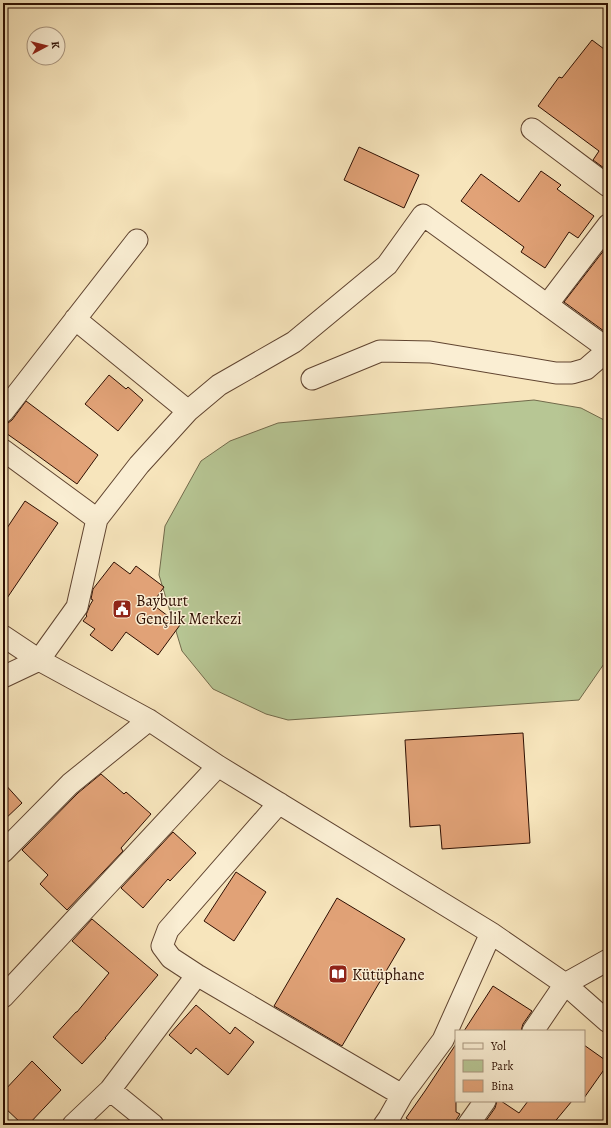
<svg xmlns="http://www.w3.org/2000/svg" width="611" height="1128" viewBox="0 0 611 1128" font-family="Alegreya,serif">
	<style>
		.green { fill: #b7c694; stroke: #726a4b }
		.building { fill: #e1a277; stroke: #2e0f02 }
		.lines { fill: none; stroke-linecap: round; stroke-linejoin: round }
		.minor-casing { stroke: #604430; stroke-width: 23 }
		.minor { stroke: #faeed3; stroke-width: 21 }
		.labels { text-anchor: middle; stroke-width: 3; stroke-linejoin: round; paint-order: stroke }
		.poi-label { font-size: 16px; fill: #2e0f02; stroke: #faeed3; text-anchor: start }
	</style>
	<rect width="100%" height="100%" fill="#f7e5bc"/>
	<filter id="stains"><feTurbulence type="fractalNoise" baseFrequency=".005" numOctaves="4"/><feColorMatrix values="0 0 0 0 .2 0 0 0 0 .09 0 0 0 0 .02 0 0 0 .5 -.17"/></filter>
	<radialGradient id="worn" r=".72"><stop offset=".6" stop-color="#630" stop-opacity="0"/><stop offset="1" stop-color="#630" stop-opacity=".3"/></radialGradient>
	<!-- green -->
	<path class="green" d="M534,400l47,8 27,14v236l-29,42 -291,20 -22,-6 -53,-25 -31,-38 -23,-76 6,-49 36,-65 29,-20 48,-18z"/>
	<!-- building -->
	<path class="building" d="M592,40l16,12v119l-15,-11 6,-9 -61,-45 21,-29 3,1z
		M359,147l60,28 -15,33 -60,-28z
		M541,171l20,14 -4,4 37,27 -16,22 -9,-6 -24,36 -24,-16 3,-5 -63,-46 20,-27 38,28z
		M608,245v89l-44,-32z
		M109,375l17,14 2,-2 15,13 -25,31 -33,-27z
		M26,401l72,54 -21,29 -47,-34 -27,-19 1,-7 4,-1 4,-3z
		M25,501l33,22 -55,81v-70z
		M114,562l16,12 6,-8 28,21 -12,17 28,21 -22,30 -32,-23 -14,19 -22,-16 5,-6 -12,-8 4,-5 -1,-1 4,-10 3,-5 -2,-1 2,-10z
		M523,733l7,110 -88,6 -2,-24 -30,2 -5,-87z
		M101,774l23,20 2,-2 25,22 -30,34 2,3 -56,59 -27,-26 8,-9 -26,-25 56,-57z
		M3,782l19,21 -19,18z
		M173,832l23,21 -26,28 -2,-2 -25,29 -22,-20z
		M236,872l30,20 -32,49 -30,-20z
		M337,898l68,41 -63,107 -68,-40z
		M92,919l66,56 -53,63h1l-24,26 -29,-27 23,-25h1l32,-39 -37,-32z
		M493,986l39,25 -9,13 -2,7h-57z
		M196,1005l34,29 5,-7 19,15 -26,33 -32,-27 -5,6 -22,-19z
		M456,1044v68l4,2 -7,11h-37l-10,-7 19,-27z
		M584,1045l24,17v2l-24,34z
		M32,1061l29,29 -33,35h-5l-20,-19v-14z
		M497,1101h4l18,12 9,-12h44l-20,24h-69l12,-17z"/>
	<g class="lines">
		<defs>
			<path id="minor" d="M532,129l76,57
				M547,305l61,-80
				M75,319l113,92
				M312,379l68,-28 50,1 126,21h16l14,-4 22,-19
				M3,412l134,-172
				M3,450l94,69
				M3,636l36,24 110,60 69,46 273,167 74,51 43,38
				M3,677l36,-17 38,-53 20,-88 42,-54 49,-54 31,-26 75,-43 93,-77 36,-50 185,134
				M279,803l-111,127 -6,16 9,12 26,17 205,120
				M3,852l67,-68 79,-64
				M3,997l215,-231
				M533,1031l32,-47 43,-24
				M110,1090l43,35
				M73,1125l37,-35 87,-115
				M384,1125l5,-7 13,-23 41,-55 48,-107
				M468,1125l17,-24"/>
		</defs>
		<!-- minor casing -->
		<use href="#minor" class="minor-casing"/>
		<!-- minor -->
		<use href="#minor" class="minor"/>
	</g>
	<!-- icons -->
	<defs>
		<symbol id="civic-square" viewBox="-11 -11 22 22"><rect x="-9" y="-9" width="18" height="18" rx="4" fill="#8f2418" stroke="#faeed3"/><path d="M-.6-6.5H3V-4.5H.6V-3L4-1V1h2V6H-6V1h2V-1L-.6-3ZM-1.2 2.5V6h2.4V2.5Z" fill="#fff"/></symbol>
		<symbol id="library-square" viewBox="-11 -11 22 22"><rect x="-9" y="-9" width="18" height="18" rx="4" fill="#8f2418" stroke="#faeed3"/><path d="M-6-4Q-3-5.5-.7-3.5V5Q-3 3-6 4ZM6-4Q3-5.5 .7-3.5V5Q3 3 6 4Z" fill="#fff"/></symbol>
	</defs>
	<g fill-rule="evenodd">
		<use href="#civic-square" x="111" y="598" width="22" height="22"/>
		<use href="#library-square" x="327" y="963" width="22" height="22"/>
	</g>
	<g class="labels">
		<!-- poi labels -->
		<g class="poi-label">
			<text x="136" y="606">Bayburt<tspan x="136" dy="18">Gençlik Merkezi</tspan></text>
			<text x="352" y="980">Kütüphane</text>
		</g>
	</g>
	<!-- margin -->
	<rect width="611" height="1128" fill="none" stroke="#f7e5bc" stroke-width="16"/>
	<rect x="4" y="4" width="603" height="1120" fill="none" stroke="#2e0f02" stroke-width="2"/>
	<rect x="8" y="8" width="595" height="1112" fill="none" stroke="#2e0f02"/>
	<!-- legend -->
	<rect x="455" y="1030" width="130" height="72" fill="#faeed3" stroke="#a8957f"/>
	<rect x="463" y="1043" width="20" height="6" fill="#faeed3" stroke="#a8957f"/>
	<text x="491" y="1050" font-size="12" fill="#2e0f02">Yol</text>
	<rect x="463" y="1060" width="20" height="12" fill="#b7c694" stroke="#a8957f"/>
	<text x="491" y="1070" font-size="12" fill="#2e0f02">Park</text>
	<rect x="463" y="1080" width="20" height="12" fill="#e1a277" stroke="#a8957f"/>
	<text x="491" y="1090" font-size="12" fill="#2e0f02">Bina</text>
	<!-- north arrow -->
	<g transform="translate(46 46) rotate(83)"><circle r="19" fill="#faeed3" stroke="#a8957f"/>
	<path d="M0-3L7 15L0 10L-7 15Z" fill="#8f2418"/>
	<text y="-6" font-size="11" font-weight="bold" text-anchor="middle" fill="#2e0f02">K</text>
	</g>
	<rect width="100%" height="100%" filter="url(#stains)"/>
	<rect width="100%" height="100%" fill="url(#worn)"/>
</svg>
